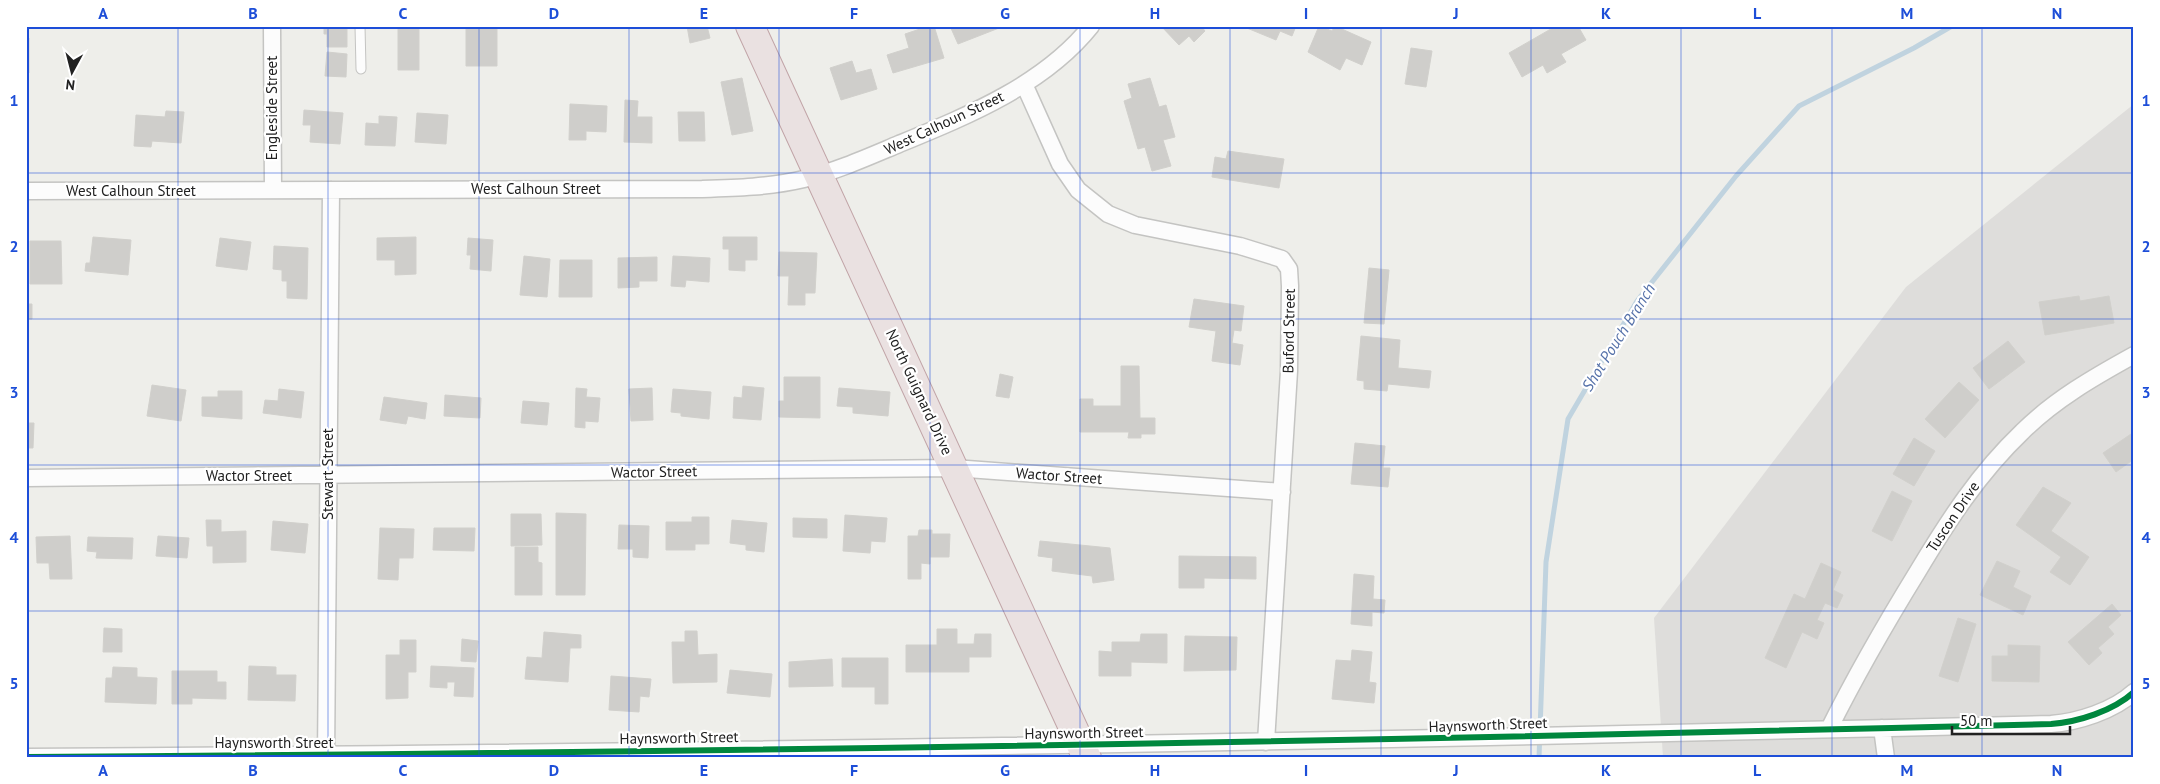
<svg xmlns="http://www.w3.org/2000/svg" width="2160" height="784" viewBox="0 0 2160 784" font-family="'PT Sans',sans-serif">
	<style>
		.residential { fill: #dedddb }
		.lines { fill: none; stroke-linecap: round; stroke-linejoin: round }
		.stream { stroke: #c0d3df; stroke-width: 5 }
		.building { fill: #cfcecb; stroke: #d1d0cc }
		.lane-casing { stroke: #c4c4c2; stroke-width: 11 }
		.street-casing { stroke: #c4c4c2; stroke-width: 19 }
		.highway-casing { stroke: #c1a4a7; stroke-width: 30 }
		.lane { stroke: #fcfcfc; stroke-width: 9 }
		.street { stroke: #fcfcfc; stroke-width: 16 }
		.highway { stroke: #eae1e1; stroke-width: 28 }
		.cycleway-casing { stroke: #fff; stroke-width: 9 }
		.cycleway { stroke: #00873e; stroke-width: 6 }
		.grid { fill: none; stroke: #1d4ed8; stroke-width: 1; stroke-opacity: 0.55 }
		.labels { text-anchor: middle; stroke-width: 4.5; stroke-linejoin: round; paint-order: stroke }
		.street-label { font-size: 15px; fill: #212121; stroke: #fff }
		.water-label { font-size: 16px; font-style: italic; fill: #5571a9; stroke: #fff }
		.neatline { fill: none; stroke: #1d4ed8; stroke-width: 2 }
		.grid-label { font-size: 16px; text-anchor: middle; font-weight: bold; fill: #1d4ed8 }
	</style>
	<rect width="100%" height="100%" fill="#eeeeea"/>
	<!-- residential -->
	<path class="residential" d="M2134,104v654h-471l-9,-140 252,-331z"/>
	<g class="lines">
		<!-- stream -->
		<path class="stream" d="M1539,758l7,-196 22,-143 69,-118 99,-125 63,-70 115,-58 38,-22"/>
	</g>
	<!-- building -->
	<path class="building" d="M324,26h23v21h-20v-13h-3z
		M398,26h21v44h-21z
		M466,26h31v40h-31z
		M687,26h20l3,12 -20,5z
		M929,26h5l10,32 -51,15 -6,-18 22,-7 -4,-14z
		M950,26h48l1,2 -41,16z
		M1161,26h40l4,5 -11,11 -5,-6 -10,9z
		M1242,26h54l-4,10 -12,-5 -4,9z
		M1319,26l13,5 3,-5 36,16 -9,23 -16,-7 -6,12 -32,-18z
		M1556,26h22l8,14 -25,14 5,8 -19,11 -4,-8 -21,12 -13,-24z
		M26,38h3v35h-3z
		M1411,48l21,3 -6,36 -21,-3z
		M327,52l20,2 -1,23 -21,-1z
		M852,61l4,12 15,-4 6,20 -36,11 -11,-32z
		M742,78l11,53 -21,4 -11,-53z
		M1150,78l9,29 7,-2 9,32 -12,3 8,26 -19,5 -7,-24 -7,2 -14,-48 8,-3 -4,-14z
		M625,100l13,1 -1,16h15v26l-28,-1z
		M570,104l37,2 -1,26 -20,-1v9h-17z
		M304,110l39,3 -3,31 -30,-2 1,-17h-8z
		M166,111l18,1 -3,31 -29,-2 -1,6 -17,-1 2,-31 29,2z
		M678,112h26l1,29h-26z
		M417,113l31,2 -2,29 -31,-2z
		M379,116l18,1 -2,29 -30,-1 1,-22 13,1z
		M1228,151l56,8 -5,29 -67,-11 3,-20 11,2z
		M93,237l38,3 -3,35 -43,-4 1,-8h4z
		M416,237v37l-21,1v-15h-18v-22z
		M723,237h34v23h-12v11l-16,-1v-21h-6z
		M220,238l31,4 -4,28 -31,-4z
		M468,238l25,2 -2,31 -21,-2 1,-14h-4z
		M30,241h31l1,43h-32z
		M274,246l34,2 -1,51 -20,-1v-17h-5v-11l-9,-1z
		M779,252l38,1 -2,40h-10v12h-17l1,-29h-11z
		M524,256l26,3 -3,38 -27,-2z
		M673,256l37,2 -1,24 -23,-2 -1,7 -14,-1z
		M657,257v24h-18v6l-21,1v-30z
		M560,260h32v37h-33z
		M1369,268l20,2 -5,54 -20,-1z
		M2079,296l1,5 29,-5 5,27 -69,12 -6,-33z
		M1194,299l50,7 -3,25 -7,-1 -2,13 11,2 -3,20 -28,-4 4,-30 -27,-4z
		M26,304h6v15h-6z
		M1361,336l39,4 -2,28 33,3 -2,17 -41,-4 -1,7 -23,-2v-8l-7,-1z
		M2008,341l17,21 -36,27 -16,-21z
		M1121,366h18l1,52h15v16h-14v4h-13l1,-6h-49v-33h13v7h28z
		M1000,374l13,3 -4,21 -13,-2z
		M784,377h36v41l-41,-1v-16h5z
		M1959,382l20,18 -34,38 -20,-19z
		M152,385l34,5 -5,31 -34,-5z
		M743,386l21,2 -3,32 -28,-2 1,-21 8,1z
		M576,388l11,1 -1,8 14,1 -2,24 -13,-1v7l-10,-1z
		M652,388l1,32 -22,1 -2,-32z
		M839,388l51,4 -2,24 -35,-3v-6l-16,-1z
		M279,389l25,3 -3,26 -38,-5 2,-13 13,1z
		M673,389l38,3 -2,27 -28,-3v-3l-10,-1z
		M218,391h24v28l-40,-3v-19h16z
		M445,395l36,3 -1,20 -36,-2z
		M384,397l43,6 -2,16 -17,-3 -2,8 -26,-4z
		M523,401l26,2 -2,22 -26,-2z
		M26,423h8l-1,25h-7z
		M2134,432v27l-18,13 -13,-19z
		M1914,438l21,13 -21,35 -21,-12z
		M1355,443l30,3 -2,22h7l-2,19 -37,-3z
		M2043,487l28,16 -20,28 38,26 -19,28 -20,-13 11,-15 -45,-32z
		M1892,491l20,10 -20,40 -20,-10z
		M556,513l30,1 -1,81h-29z
		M511,514h30l1,31 -31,1z
		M845,515l42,3 -2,24 -14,-1 -1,12 -27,-2z
		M692,517h17v27h-14v6h-29v-28h26z
		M793,518l34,1v19l-34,-1z
		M206,520h15v12l25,-1v31l-33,1v-17h-6z
		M732,520l35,3 -3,29 -18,-2v-5l-16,-2z
		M273,521l35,3 -3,29 -34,-3z
		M619,525l30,1 -1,32 -15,-1v-8h-15z
		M380,528l34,1 -1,29h-14l-1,22 -20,-1z
		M434,528h41l-1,23 -41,-1z
		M919,530h13v4h18l-1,23h-19v7l-9,-1v16h-13v-43h10z
		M70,536l2,43h-22l-1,-16h-12l-1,-26z
		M158,536l31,2 -2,20 -31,-2z
		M88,537l45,1 -1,21 -36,-1 1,-6 -10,-1z
		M1040,541l70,7 4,32 -21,3 -1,-7 -40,-5 1,-13 -15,-2z
		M515,547h23v15l4,1v32h-27z
		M1179,556l77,1v22l-52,-1v10h-25z
		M1997,561l23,10 -7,16 18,9 -8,19 -43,-20z
		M1821,563l20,9 -8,18 10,5 -6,13 -12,-5 -8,17 7,3 -7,16 -15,-7 -16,36 -21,-10 29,-64 11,5z
		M1354,574l20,2 -1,23 12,1 -1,13 -12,-1v14l-21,-2z
		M2112,604l9,11 -13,12 6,7 -16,14 4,5 -13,12 -21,-23z
		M1958,618l18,6 -18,58 -19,-6z
		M104,628l18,1v23h-19z
		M937,629h20v15h17l1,-10h16v23h-22v15h-63v-27h31z
		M685,631h12l1,24 19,-1v28l-44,1 -1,-41h13z
		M544,632l37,3v13h-11l-2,34 -43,-3 2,-22 15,1z
		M1141,634h26v29l-36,-1v14h-32v-25l13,1v-10h28z
		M1185,636l52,1 -1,33 -52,1z
		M462,639l16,2 -2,21 -15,-1z
		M400,640h16v32h-8v26l-22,1v-44h14z
		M2008,645l32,1 -1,36 -47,-1v-25h16z
		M1352,650l20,2 -3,30 7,1 -2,20 -42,-4 4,-39 15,1z
		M842,658h46v46h-13v-17h-33z
		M832,659l1,27 -44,1v-25z
		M249,666l27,1v8h20l-1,26 -47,-1z
		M431,666l43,2 -1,29 -19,-1 1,-14h-8v6l-17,-1z
		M113,667l24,1v9l20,1 -1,26 -51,-2 1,-24h6z
		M730,670l42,4 -2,23 -43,-4z
		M172,671h45v11h9v17l-34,-1v6h-20z
		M611,676l40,3 -2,18 -9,-1 -1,16 -30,-2z"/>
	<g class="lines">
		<defs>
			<path id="lane" d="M360,26l1,43"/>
			<path id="street" d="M272,26l1,164
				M1024,84l36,80 18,26 30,24 27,11 105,21 42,13 7,10 1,17 -1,85 -23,371
				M26,191l676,-2c34,-1 68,-2 102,-10 33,-8 64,-22 95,-35 68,-28 145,-59 192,-118
				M26,478l928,-10 328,24
				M1882,728l4,30
				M1829,729c27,-54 57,-106 89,-158 30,-50 61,-98 104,-139 32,-32 72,-55 112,-77
				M26,757c675,-4 1350,-16 2025,-33 27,-2 62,-13 83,-32
				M326,758l5,-568"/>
			<path id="highway" d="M750,26l337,732"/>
		</defs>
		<!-- lane casing -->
		<use href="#lane" class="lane-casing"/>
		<!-- street casing -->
		<use href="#street" class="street-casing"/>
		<!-- highway casing -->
		<use href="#highway" class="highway-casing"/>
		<!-- lane -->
		<use href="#lane" class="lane"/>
		<!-- street -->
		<use href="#street" class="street"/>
		<!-- highway -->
		<use href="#highway" class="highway"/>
		<defs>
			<path id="cycleway" d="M26,757c675,-4 1350,-16 2025,-33 27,-2 62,-13 83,-32"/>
		</defs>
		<!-- cycleway casing -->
		<use href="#cycleway" class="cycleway-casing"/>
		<!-- cycleway -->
		<use href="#cycleway" class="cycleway"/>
	</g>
	<!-- grid -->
	<path class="grid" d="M178,26v732M328,26v732M479,26v732M629,26v732M779,26v732M930,26v732M1080,26v732M1230,26v732M1381,26v732M1531,26v732M1681,26v732M1832,26v732M1982,26v732M26,173h2108M26,319h2108M26,465h2108M26,611h2108"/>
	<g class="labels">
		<!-- street labels -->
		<g class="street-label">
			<text transform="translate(272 108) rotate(-90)" y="5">Engleside Street</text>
			<text transform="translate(944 123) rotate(-25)" y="5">West Calhoun Street</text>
			<text x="536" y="194">West Calhoun Street</text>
			<text x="131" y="196">West Calhoun Street</text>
			<text transform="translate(1289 331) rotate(-89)" y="5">Buford Street</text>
			<text transform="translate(919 392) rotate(65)" y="5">North Guignard Drive</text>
			<text transform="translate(654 472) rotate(-1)" y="5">Wactor Street</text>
			<text transform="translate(328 474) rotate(-90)" y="5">Stewart Street</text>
			<text x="249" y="481">Wactor Street</text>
			<text transform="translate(1059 476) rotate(4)" y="5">Wactor Street</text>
			<text transform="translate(1953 517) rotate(-56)" y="5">Tuscon Drive</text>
			<text transform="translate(1488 725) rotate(-2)" y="5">Haynsworth Street</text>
			<text transform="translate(1084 733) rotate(-1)" y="5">Haynsworth Street</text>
			<text transform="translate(679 738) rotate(-1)" y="5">Haynsworth Street</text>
			<text x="274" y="748">Haynsworth Street</text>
		</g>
		<!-- water labels -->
		<g class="water-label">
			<text transform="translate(1618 337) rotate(-58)" y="6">Shot Pouch Branch</text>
		</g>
	</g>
	<!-- border -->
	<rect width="2160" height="784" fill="none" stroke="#ffffff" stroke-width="55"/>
	<!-- north arrow -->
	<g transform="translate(72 72) rotate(187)" stroke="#ffffff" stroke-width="4" paint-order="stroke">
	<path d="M0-4L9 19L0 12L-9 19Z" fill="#212121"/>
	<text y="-8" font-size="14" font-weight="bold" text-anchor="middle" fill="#212121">N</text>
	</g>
	<!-- scale -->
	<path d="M1952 726v8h118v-8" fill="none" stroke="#212121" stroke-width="2.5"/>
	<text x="1960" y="726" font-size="15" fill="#212121" stroke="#ffffff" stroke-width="4" paint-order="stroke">50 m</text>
	<rect x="28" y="28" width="2104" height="728" class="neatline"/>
	<g class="grid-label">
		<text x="103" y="19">A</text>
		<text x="253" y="19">B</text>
		<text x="403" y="19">C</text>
		<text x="554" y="19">D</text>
		<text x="704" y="19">E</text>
		<text x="854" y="19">F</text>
		<text x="1005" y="19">G</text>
		<text x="1155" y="19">H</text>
		<text x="1306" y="19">I</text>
		<text x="1456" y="19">J</text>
		<text x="1606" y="19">K</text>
		<text x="1757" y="19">L</text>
		<text x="1907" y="19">M</text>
		<text x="2057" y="19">N</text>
		<text x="14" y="106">1</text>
		<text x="2146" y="106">1</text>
		<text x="14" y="252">2</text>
		<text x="2146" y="252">2</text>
		<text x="14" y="398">3</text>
		<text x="2146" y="398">3</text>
		<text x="14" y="543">4</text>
		<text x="2146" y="543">4</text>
		<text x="14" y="689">5</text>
		<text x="2146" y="689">5</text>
		<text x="103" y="776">A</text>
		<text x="253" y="776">B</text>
		<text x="403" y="776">C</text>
		<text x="554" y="776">D</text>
		<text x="704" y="776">E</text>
		<text x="854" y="776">F</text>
		<text x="1005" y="776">G</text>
		<text x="1155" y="776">H</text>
		<text x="1306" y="776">I</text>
		<text x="1456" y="776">J</text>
		<text x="1606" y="776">K</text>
		<text x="1757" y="776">L</text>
		<text x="1907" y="776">M</text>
		<text x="2057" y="776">N</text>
	</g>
</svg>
